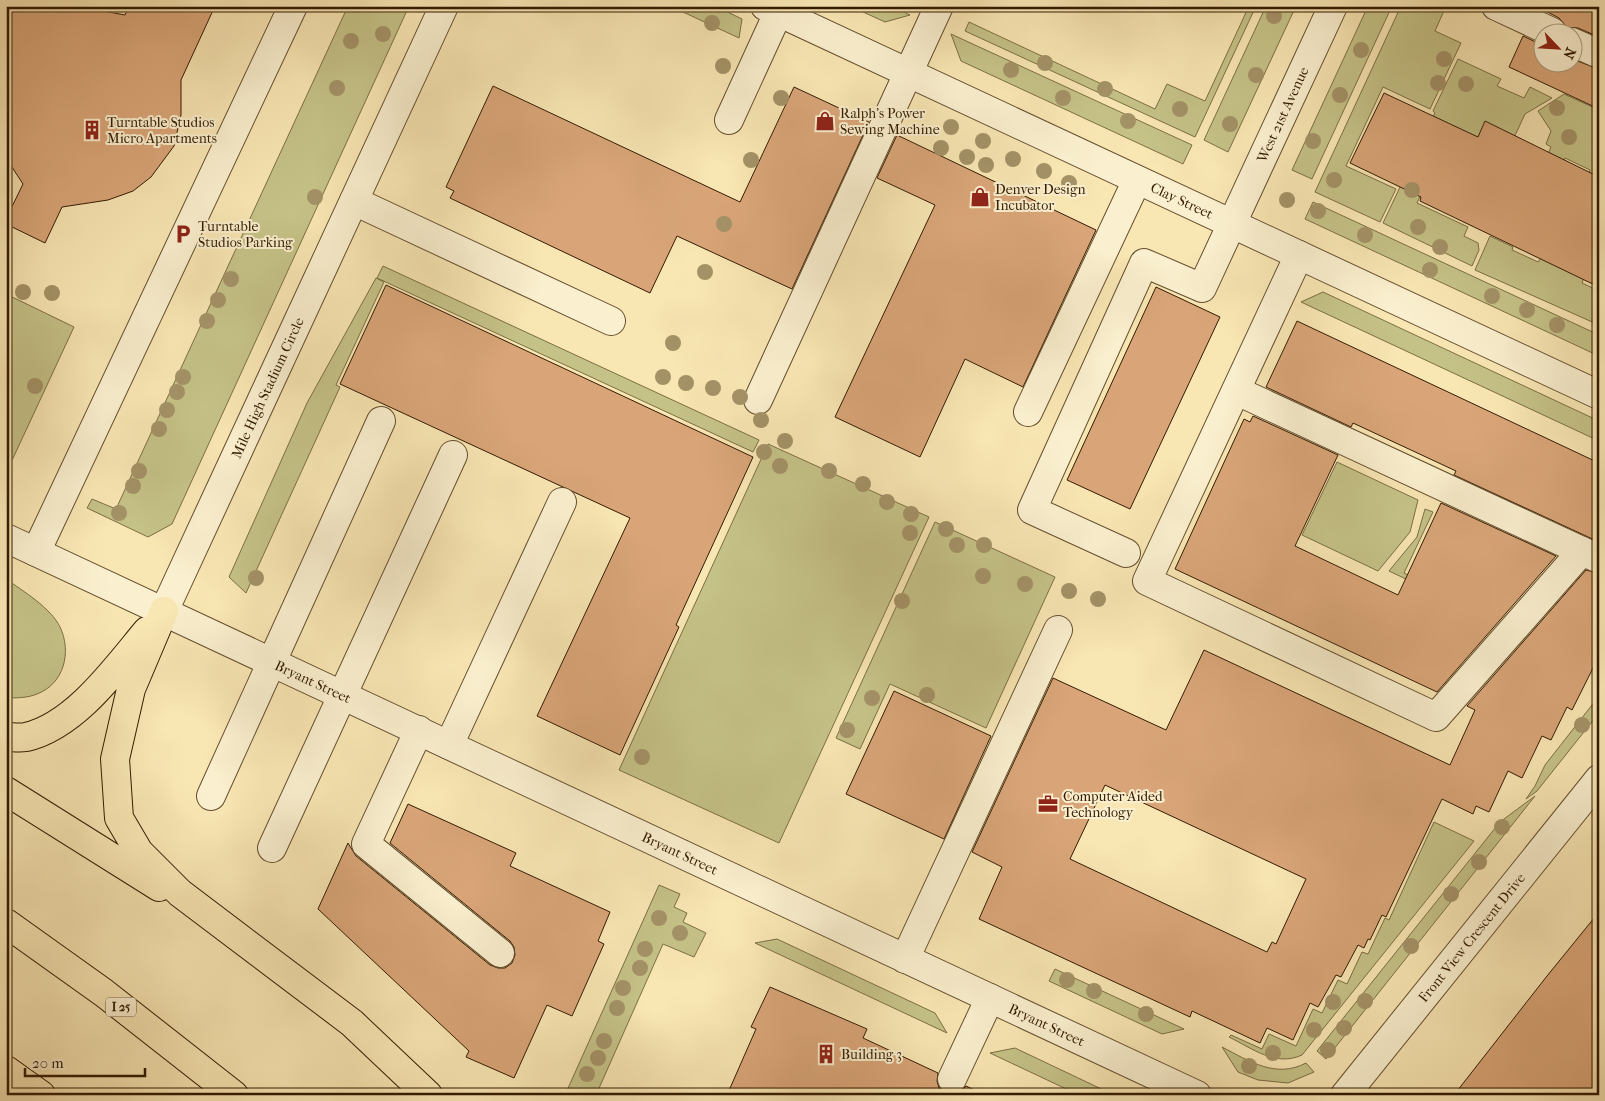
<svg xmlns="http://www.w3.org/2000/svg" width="1605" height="1101" viewBox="0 0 1605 1101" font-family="'IM FELL French Canon',serif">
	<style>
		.green { fill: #c5c287; stroke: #7c6e44 }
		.building { fill: #d9a578; stroke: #331b01; fill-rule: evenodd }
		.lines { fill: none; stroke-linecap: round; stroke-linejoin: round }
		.minor-casing { stroke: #644e2e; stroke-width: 30 }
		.highway-casing { stroke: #331b01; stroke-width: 30 }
		.minor { stroke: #faefce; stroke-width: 28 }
		.highway { stroke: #f8e6b3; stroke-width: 28 }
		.tree { fill: #a49267 }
		.labels { text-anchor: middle; stroke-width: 4; stroke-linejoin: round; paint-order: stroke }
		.shield { fill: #faefce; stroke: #6f5b3e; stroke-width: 1 }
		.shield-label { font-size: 12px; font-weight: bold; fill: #331b01 }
		.poi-label { font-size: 14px; fill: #331b01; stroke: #faefce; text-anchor: start }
		.street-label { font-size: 14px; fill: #331b01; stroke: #faefce }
	</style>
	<rect width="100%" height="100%" fill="#f8e6b3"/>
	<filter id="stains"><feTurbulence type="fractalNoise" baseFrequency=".004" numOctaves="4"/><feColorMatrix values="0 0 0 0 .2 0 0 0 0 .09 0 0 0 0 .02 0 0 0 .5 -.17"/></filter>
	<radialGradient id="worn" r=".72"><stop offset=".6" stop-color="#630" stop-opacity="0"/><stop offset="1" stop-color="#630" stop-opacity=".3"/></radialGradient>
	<!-- green -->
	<path class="green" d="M348,6h61l-237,518 -24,13 -61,-29 5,-9 24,10z
		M670,6h45l27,13 -3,19z
		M850,6h42l18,9 -25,7z
		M1249,6h7l-61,131 -230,-106 4,-9 186,87 12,-25 38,17z
		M1266,6h30l-68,146 -24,-12z
		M1368,6h24l-80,173 -20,-9z
		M1401,6h45l-11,25 26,12 -31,66 -47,-22 -37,79 50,23 -16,33 -65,-30z
		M951,34l241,111 -9,19 -222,-103z
		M1458,59l43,20 -4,7 27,12 6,-11 22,11 -27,16 -52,112 -11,-5 35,-75 -44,-20 -36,77 51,24 -4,9 14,7 1,7 -7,16 -89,-43 52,-110 -2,-2z
		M1564,94l35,16v83l-13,-13 4,-10 -25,-12 -3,7 -16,-7 5,-11 -5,-3 5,-13 -13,-20z
		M1313,202l286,133v21l-294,-137z
		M1490,236l23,11 -1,3 26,12 3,-4 43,20 -2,5 17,8v34l-124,-55z
		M383,266l376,174 -6,12 -376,-174z
		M376,278l8,4 -48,103 4,2 -94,206 -17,-16 78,-174z
		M1323,292l276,129v20l-298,-139z
		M6,294l68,33 -66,142h-2z
		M768,444l161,73 -150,326 -160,-73z
		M1337,462l81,38 -8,32 -32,39 -76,-36z
		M1425,509l8,3 -29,61 88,41 -2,5 -101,-48 28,-34z
		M935,522l120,55 -69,151 -96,-44 -30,65 -24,-11z
		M6,579c17,12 45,29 54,48 12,25 4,57 -23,67 -9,4 -22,4 -31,4z
		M1599,696v17l-62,78 -11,8 9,-13 10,-21z
		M1535,796l-209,263 -9,-8 183,-229z
		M1434,822l40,19 -172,214c-26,12 -49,-6 -73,-18l2,-2 31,14 7,-15 27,12 17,-37 9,4 16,-33 9,4 15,-32 6,2 17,-36 4,2z
		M659,885l21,9 -6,13 13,6 -4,9 23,11 -12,24 -31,-13 -67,151h-31z
		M777,939l158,74 12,20 -192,-90z
		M1055,969l129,60 -22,5 -113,-53z
		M1222,1047c27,14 54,32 84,16l8,9 -26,11 -30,-3 -20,-8z
		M1015,1048l99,47h-35l-89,-42z"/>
	<!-- building -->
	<path class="building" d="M6,6h71l48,9 4,-9h86l-34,74v35l-7,31 -23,31 -18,14 -25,9 -46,7 -17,36 -39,-19v-5l17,-35 -17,-26z
		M1536,6h63v31l-21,-9h-11l-8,-10z
		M1523,36l19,9v17h30v-3l27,10v40l-90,-42z
		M493,86l247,116 54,-115 75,35 -77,167 -115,-53 -27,57 -200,-95 4,-7 -8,-4z
		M1384,93l94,44 7,-16 114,56v110l-179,-86 1,-4 -71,-34z
		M897,135l199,95 -73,157 -58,-28 -45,98 -85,-40 100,-212 -58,-27z
		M386,285l367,172 -77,168 3,2 -59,128 -83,-39 93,-198 -290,-134z
		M1156,287l64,30 -90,192 -63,-29z
		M1297,321l302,142v79l-145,-67 2,-4 -103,-48 -2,4 -85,-40z
		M1253,416l85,39 -43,91 103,49 43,-92 115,53 -119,136 -262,-123 69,-150 6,3z
		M1586,570l13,3v83l-27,54 -5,-3 -16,33 -9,-4 -20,42 -14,-7 -19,41 -13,-6 -3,8 -31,-15 -56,118 -4,-2 -12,25 -2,-1 -4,9 -6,-3 -17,32 -5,-2 -18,32 -8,-4 -17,37 -26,-12 -7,15 -68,-32 -2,6 -211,-98 23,-52 -30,-15 81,-174 113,52 38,-80 246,115 25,-55 -8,-4zM1105,785l201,94 -30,65 -4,-2 -5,10 -197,-93z
		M894,691l97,45 -47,103 -98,-45z
		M408,804l108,49 -6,13 100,46 -12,29 6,3 -32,72 -25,-11 -33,73 -48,-21 3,-6 -151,-142 30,-66 8,13 134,109 8,3h7l7,-5 3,-8 -1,-8 -4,-6 -120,-98z
		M1599,912v183h-145l93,-119z
		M770,987l97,42 -4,9 75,35 -1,8 2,7 6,5 9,1 6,-2 6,-6 19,9h-258l29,-66 -5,-2z"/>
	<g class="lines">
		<defs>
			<g id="minor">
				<path id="s1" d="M765,6l834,389"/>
				<path d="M1496,6l56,26"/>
				<path d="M1572,42l27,12"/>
				<path d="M729,120l49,-107"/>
				<path d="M354,201l257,120"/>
				<path d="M1299,255l-152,326 289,136 146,-166"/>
				<path d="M1237,391l360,167"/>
				<path d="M758,400l181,-394"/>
				<path d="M1028,412l109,-232"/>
				<path id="s2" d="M6,538l1191,557"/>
				<path d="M36,552l257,-546"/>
				<path id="s3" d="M1126,553l-94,-43 112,-247 58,25 131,-282"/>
				<path id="s4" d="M164,611l280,-605"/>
				<path d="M419,730l-53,114 134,109"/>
				<path d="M449,745l113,-243"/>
				<path d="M211,796l170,-375"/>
				<path d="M272,848l181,-393"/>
				<path d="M905,959l153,-329"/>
				<path d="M952,1079l38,-81"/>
				<path id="s5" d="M1345,1095l254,-316"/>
			</g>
			<path id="highway" d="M164,611l-33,78 -16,70 4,59 20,34 41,41 172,130 76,72
				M6,737c6,0 14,1 20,0 49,-11 90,-69 121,-106
				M6,791l153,96
				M6,923l98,70 130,102
				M6,1070l35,25"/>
		</defs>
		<!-- minor casing -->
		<use href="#minor" class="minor-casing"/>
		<!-- highway casing -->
		<use href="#highway" class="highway-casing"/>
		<!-- minor -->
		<use href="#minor" class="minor"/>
		<!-- highway -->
		<use href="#highway" class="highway"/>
	</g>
	<!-- trees -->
	<g class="tree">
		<circle cx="1274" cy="16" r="8"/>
		<circle cx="712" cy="23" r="8"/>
		<circle cx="383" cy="34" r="8"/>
		<circle cx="351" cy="41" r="8"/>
		<circle cx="1361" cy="50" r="8"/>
		<circle cx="1444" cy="59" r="8"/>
		<circle cx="1045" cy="63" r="8"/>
		<circle cx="723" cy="66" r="8"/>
		<circle cx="1011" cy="70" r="8"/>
		<circle cx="1256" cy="75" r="8"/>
		<circle cx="1438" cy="83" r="8"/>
		<circle cx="1466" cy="84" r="8"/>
		<circle cx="337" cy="88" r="8"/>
		<circle cx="1105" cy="89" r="8"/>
		<circle cx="1340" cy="95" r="8"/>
		<circle cx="781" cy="98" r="8"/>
		<circle cx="1063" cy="98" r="8"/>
		<circle cx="1557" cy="108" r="8"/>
		<circle cx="1180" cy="109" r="8"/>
		<circle cx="1128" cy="121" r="8"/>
		<circle cx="1230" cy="124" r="8"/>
		<circle cx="951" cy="127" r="8"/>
		<circle cx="1569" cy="137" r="8"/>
		<circle cx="983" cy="141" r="8"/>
		<circle cx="1313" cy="141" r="8"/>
		<circle cx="941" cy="148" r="8"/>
		<circle cx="967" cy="157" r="8"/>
		<circle cx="1013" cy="159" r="8"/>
		<circle cx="751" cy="160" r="8"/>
		<circle cx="986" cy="165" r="8"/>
		<circle cx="1044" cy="171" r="8"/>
		<circle cx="1334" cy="180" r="8"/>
		<circle cx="1069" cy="183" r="8"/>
		<circle cx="1412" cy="190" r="8"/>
		<circle cx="315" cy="197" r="8"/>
		<circle cx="1287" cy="200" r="8"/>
		<circle cx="1318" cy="211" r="8"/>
		<circle cx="724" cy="224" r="8"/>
		<circle cx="1418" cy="227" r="8"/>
		<circle cx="1365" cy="235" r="8"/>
		<circle cx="1440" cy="247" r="8"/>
		<circle cx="1430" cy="270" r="8"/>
		<circle cx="705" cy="272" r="8"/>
		<circle cx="231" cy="279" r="8"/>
		<circle cx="23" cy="292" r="8"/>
		<circle cx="52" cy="293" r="8"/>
		<circle cx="1492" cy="296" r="8"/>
		<circle cx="218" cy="300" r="8"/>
		<circle cx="1527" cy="310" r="8"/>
		<circle cx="207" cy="321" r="8"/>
		<circle cx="1557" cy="325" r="8"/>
		<circle cx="673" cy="343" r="8"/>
		<circle cx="183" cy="377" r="8"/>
		<circle cx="663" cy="377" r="8"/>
		<circle cx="686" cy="383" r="8"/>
		<circle cx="35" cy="386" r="8"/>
		<circle cx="713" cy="388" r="8"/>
		<circle cx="177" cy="392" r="8"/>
		<circle cx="740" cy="397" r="8"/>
		<circle cx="167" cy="410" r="8"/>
		<circle cx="761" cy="420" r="8"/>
		<circle cx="159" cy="429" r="8"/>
		<circle cx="785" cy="441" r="8"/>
		<circle cx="764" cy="452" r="8"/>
		<circle cx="780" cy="466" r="8"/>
		<circle cx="139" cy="471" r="8"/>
		<circle cx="829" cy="471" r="8"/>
		<circle cx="863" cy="484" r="8"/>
		<circle cx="133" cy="486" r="8"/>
		<circle cx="887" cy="502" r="8"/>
		<circle cx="119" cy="513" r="8"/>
		<circle cx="911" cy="514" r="8"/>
		<circle cx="946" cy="529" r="8"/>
		<circle cx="910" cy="533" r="8"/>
		<circle cx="957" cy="545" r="8"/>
		<circle cx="984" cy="545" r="8"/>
		<circle cx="983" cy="576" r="8"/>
		<circle cx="256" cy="578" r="8"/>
		<circle cx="1025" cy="584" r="8"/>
		<circle cx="1069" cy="591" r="8"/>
		<circle cx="1098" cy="599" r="8"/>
		<circle cx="902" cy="601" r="8"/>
		<circle cx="927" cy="695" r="8"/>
		<circle cx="872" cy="698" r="8"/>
		<circle cx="1582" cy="725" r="8"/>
		<circle cx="847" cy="730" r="8"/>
		<circle cx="642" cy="757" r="8"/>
		<circle cx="1502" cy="827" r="8"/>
		<circle cx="1479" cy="862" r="8"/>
		<circle cx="1451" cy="894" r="8"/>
		<circle cx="659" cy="918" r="8"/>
		<circle cx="680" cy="933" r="8"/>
		<circle cx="1411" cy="946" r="8"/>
		<circle cx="645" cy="949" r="8"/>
		<circle cx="640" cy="968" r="8"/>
		<circle cx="1067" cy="980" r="8"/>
		<circle cx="623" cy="988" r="8"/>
		<circle cx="1094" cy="991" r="8"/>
		<circle cx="1365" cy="1001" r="8"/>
		<circle cx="1333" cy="1002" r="8"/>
		<circle cx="617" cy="1008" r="8"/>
		<circle cx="1146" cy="1014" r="8"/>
		<circle cx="1344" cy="1028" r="8"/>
		<circle cx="1314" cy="1030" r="8"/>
		<circle cx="604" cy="1041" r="8"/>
		<circle cx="1328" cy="1050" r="8"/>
		<circle cx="1273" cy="1053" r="8"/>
		<circle cx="598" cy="1058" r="8"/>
		<circle cx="1249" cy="1066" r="8"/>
		<circle cx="587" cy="1074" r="8"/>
	</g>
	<!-- icons -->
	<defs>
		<symbol id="shop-bare" viewBox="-9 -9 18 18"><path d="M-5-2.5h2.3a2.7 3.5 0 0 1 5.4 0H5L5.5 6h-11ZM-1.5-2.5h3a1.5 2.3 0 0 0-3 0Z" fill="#8f2418" stroke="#faefce" stroke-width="2.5" paint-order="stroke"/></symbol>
		<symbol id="building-bare" viewBox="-9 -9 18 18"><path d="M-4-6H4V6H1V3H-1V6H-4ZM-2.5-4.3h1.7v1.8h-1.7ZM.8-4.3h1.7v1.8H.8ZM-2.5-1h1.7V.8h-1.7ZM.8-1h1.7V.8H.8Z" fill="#8f2418" stroke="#faefce" stroke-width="2.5" paint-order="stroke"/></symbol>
		<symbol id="parking-bare" viewBox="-9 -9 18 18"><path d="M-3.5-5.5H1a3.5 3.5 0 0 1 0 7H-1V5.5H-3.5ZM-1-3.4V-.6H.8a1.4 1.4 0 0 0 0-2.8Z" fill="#8f2418" stroke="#faefce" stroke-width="2.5" paint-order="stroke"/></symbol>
		<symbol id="office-bare" viewBox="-9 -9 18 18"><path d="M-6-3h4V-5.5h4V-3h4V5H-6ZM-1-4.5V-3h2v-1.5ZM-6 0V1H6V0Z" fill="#8f2418" stroke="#faefce" stroke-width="2.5" paint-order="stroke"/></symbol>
	</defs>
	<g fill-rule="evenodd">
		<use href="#shop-bare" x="811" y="107" width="28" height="28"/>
		<use href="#building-bare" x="78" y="116" width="28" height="28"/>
		<use href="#shop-bare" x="966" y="183" width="28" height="28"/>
		<use href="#parking-bare" x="169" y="220" width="28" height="28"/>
		<use href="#office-bare" x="1034" y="790" width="28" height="28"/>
		<use href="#building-bare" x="812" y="1040" width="28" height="28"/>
	</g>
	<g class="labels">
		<!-- shield labels -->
		<rect class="shield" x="106" y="997.5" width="30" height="19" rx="4"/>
		<g class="shield-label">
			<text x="121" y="1011">I 25</text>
		</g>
		<!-- poi labels -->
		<g class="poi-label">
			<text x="840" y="118">Ralph's Power<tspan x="840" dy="16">Sewing Machine</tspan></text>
			<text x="107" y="127">Turntable Studios<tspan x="107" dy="16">Micro Apartments</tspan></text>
			<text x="995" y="194">Denver Design<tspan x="995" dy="16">Incubator</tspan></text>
			<text x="198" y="231">Turntable<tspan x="198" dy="16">Studios Parking</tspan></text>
			<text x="1063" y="801">Computer Aided<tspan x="1063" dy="16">Technology</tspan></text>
			<text x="841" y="1059">Building 3</text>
		</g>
		<!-- street labels -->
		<g class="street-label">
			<text dy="5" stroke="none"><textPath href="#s3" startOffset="629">West 21st Avenue</textPath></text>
			<text dy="5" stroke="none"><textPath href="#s1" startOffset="460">Clay Street</textPath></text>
			<text dy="5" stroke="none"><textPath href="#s4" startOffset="246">Mile High Stadium Circle</textPath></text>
			<text dy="5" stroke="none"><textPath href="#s2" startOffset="339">Bryant Street</textPath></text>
			<text dy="5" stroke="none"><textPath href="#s2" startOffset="744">Bryant Street</textPath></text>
			<text dy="5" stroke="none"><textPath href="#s5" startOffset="202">Front View Crescent Drive</textPath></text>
			<text dy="5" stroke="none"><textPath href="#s2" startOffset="1149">Bryant Street</textPath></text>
		</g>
	</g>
	<!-- margin -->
	<rect width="1605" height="1101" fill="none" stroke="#f8e6b3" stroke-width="25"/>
	<rect x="8" y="8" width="1590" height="1086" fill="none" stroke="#331b01" stroke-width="2.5"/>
	<rect x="12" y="12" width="1580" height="1076" fill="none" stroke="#331b01"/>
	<!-- north arrow -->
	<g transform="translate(1558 48) rotate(115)"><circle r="24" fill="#faefce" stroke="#aa9a7c"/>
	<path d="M0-4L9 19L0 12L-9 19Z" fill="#8f2418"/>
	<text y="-8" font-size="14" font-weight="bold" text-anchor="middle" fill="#331b01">N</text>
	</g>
	<!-- scale -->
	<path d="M25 1068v8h120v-8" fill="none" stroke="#331b01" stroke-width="2.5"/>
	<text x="32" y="1068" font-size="15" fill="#331b01" stroke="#faefce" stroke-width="4" paint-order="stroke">20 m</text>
	<rect width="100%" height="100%" filter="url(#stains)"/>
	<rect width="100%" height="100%" fill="url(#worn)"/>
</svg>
